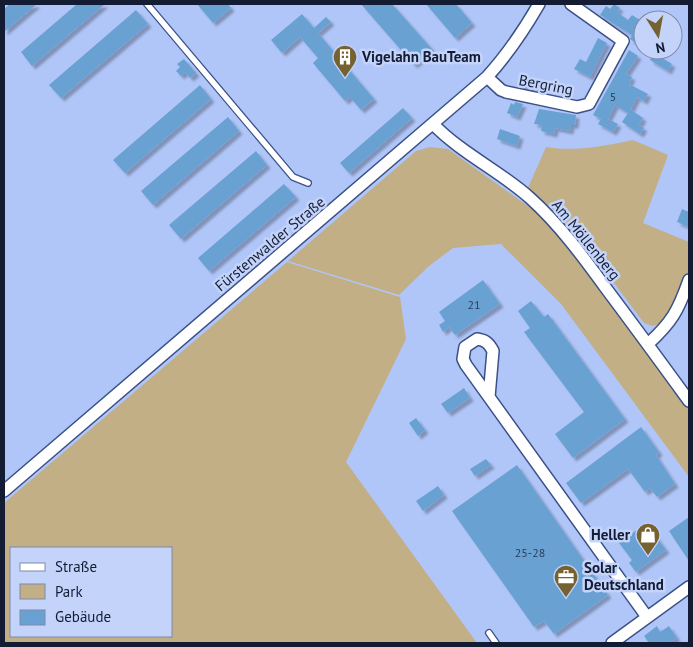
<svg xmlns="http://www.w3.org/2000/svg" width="693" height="647" viewBox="0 0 693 647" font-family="'PT Sans',sans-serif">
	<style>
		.green { fill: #c2af85; fill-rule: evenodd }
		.building { fill: #6aa1d3; filter: url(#shadow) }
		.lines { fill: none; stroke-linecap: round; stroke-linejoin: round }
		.service-casing { stroke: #3b5087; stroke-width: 8 }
		.minor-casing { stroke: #3b5087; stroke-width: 14 }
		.service { stroke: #fff; stroke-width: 5.5 }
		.minor { stroke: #fff; stroke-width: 11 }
		.labels { text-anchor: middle; stroke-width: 5; stroke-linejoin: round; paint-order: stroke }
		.number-label { font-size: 12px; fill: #293d5b }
		.poi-label { font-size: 15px; font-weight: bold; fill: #131c33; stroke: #c3d3fa; text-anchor: start }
		.street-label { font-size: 15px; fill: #131c33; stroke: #c3d3fa }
	</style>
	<defs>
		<filter id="shadow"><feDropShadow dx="3.5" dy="3.5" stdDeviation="1" flood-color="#0004"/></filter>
	</defs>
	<rect width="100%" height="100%" fill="#b0c6f9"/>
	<!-- green -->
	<path class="green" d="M633,140l35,15 -25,68 46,19v28l-12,30 -17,24 -8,2 -8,-3 -60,-80 -27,-31 -30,-22 19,-43c30,5 58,-1 87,-7z
		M430,147l18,2 101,72 96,127 44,62v67l-128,-173 -60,-60 -48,4 -24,18 -30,29 -111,-34 128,-110z
		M287,262l113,35 6,42 -60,123 131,181h-473v-140zM11,548h160v88h-160z"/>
	<!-- building -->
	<path class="building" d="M10,4h27l-33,28v-23z
		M77,4h28l-73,62 -11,-14z
		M197,4h31l3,4 -18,15z
		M361,4h31l40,45 -18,16z
		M426,4h30l16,19 -17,15z
		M614,4l6,4 -3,4 11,8 4,-5 11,7v13l-6,9 -7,-5 2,-4 -32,-20 6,-9 4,3z
		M136,10l12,14 -87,74 -12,-13z
		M302,14l12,14 12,-11 5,5 -13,11 56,66 -13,11 -11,-13 -5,4 -32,-38 5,-5 -18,-21 -18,16 -11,-13z
		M598,38l9,5 -17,34 -16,-8 6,-10 6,3z
		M629,50l9,6 -12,18 6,3 -3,7 19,10 -4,7 -7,-4 -7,14v-2l13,9 -4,7 5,3 -4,6 -18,-12 6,-9 -13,-8 -7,14 10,5 -5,8 -15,-8 3,-5 -8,-4z
		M654,53l18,11 -4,7 -18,-11z
		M184,59l12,14 -6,5 -5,-6 -4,4 -5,-5 4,-4 -3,-3z
		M520,75l21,7 -3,9 -21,-5z
		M200,85l11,14 -86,74 -12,-13z
		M515,102l8,2 -6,13 -10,-4 4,-10 3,2z
		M403,108l9,10 -63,55 -9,-10z
		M539,109l37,6 -1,10h-4l-1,6 -15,-3 -1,6 -13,-3 1,-6 -8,-1z
		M228,117l11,14 -86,74 -12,-14z
		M500,129l20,7 -3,10 -20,-7z
		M256,151l11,14 -86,74 -12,-14z
		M284,184l12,13 -87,74 -11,-13z
		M682,209l7,3v15l-12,-5z
		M483,280l17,24 -45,31 -6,-8 -6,5 -4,-7 6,-4 -6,-9z
		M531,301l13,16 4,-3 77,105 -52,39 -18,-24 29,-22 -60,-80 6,-4 -12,-17z
		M464,388l6,10 -22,15 -7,-9z
		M416,418l9,12 -7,6 -9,-13z
		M641,427l18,25 -3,3 19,29 -18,13 -7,-9 -5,4 -17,-23 -47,34 -15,-20z
		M486,459l5,6 -16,11 -5,-7z
		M517,465l91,130 -54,39 -10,-13 -10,6 -82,-116z
		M438,486l6,9 -21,16 -7,-10z
		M689,517v44l-20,-30z
		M646,523l20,27 -30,22 -7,-9 3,-3 -13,-17z
		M657,626l3,6 9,-6 8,12 -8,5h-20l-5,-7z"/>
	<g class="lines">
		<defs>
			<path id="service" d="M147,4l146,173 15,6
				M489,633l7,10"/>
			<path id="minor" d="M487,77l14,13 5,2 71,15 12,-3 34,-63 -52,-37
				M433,124c28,29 67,47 97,74 30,27 54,60 78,93 27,36 54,73 81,110
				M648,344c24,-22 30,-33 41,-64
				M489,397l4,-46c-4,-8 -8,-11 -16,-12l-12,8 -2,12 3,6 181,252
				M4,491l483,-414c21,-23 37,-47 52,-73
				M612,643l77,-56"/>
		</defs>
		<!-- service casing -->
		<use href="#service" class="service-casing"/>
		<!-- minor casing -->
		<use href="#minor" class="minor-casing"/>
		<!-- service -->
		<use href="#service" class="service"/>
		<!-- minor -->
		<use href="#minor" class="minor"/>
	</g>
	<!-- icons -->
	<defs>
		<symbol id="building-pin" viewBox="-11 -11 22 30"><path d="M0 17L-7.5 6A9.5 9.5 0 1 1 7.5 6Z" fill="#766130" stroke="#c3d3fa"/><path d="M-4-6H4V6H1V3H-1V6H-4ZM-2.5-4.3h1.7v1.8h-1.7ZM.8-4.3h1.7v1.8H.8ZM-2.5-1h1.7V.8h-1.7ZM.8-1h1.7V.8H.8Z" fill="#fff"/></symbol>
		<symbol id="shop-pin" viewBox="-11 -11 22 30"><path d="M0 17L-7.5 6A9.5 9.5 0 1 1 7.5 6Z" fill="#766130" stroke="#c3d3fa"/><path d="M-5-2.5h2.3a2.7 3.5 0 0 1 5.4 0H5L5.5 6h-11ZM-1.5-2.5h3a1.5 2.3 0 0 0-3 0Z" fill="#fff"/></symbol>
		<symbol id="office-pin" viewBox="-11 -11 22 30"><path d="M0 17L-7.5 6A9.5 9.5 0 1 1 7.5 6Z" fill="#766130" stroke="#c3d3fa"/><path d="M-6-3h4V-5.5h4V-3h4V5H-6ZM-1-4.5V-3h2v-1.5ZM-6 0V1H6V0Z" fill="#fff"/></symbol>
	</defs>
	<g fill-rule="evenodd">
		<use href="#building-pin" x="331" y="43" width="28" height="38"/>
		<use href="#shop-pin" x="634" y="521" width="28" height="38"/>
		<use href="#office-pin" x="552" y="563" width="28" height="38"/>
	</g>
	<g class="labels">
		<!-- number labels -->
		<g class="number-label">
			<text x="613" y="101">5</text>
			<text x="474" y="309">21</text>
			<text x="530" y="557">25-28</text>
		</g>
		<!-- poi labels -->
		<g class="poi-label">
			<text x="362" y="62">Vigelahn BauTeam</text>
			<text x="630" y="540" text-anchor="end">Heller</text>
			<text x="584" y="573">Solar<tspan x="584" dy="17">Deutschland</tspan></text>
		</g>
		<!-- street labels -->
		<g class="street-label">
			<text transform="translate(546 85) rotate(11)" y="5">Bergring</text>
			<text transform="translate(586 240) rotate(51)" y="5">Am Möllenberg</text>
			<text transform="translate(270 244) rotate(-40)" y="5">Fürstenwalder Straße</text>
		</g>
	</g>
	<!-- border -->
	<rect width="693" height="647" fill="none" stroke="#131c33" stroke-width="10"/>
	<!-- legend -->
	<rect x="10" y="547" width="162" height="90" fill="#c3d3fa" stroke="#7d8aaa"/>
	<rect x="20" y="563" width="25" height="8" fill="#ffffff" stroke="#7d8aaa"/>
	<text x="55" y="572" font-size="15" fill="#131c33">Straße</text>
	<rect x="20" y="584" width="25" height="15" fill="#c2af85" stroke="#7d8aaa"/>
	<text x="55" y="597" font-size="15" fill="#131c33">Park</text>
	<rect x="20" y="610" width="25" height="15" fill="#6aa1d3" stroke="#7d8aaa"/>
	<text x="55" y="622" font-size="15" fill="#131c33">Gebäude</text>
	<!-- north arrow -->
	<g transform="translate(658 35) rotate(169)"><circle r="24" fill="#c3d3fa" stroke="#7d8aaa"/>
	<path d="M0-4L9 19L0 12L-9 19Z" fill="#766130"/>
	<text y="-8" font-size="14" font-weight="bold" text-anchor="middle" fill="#131c33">N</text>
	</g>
</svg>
